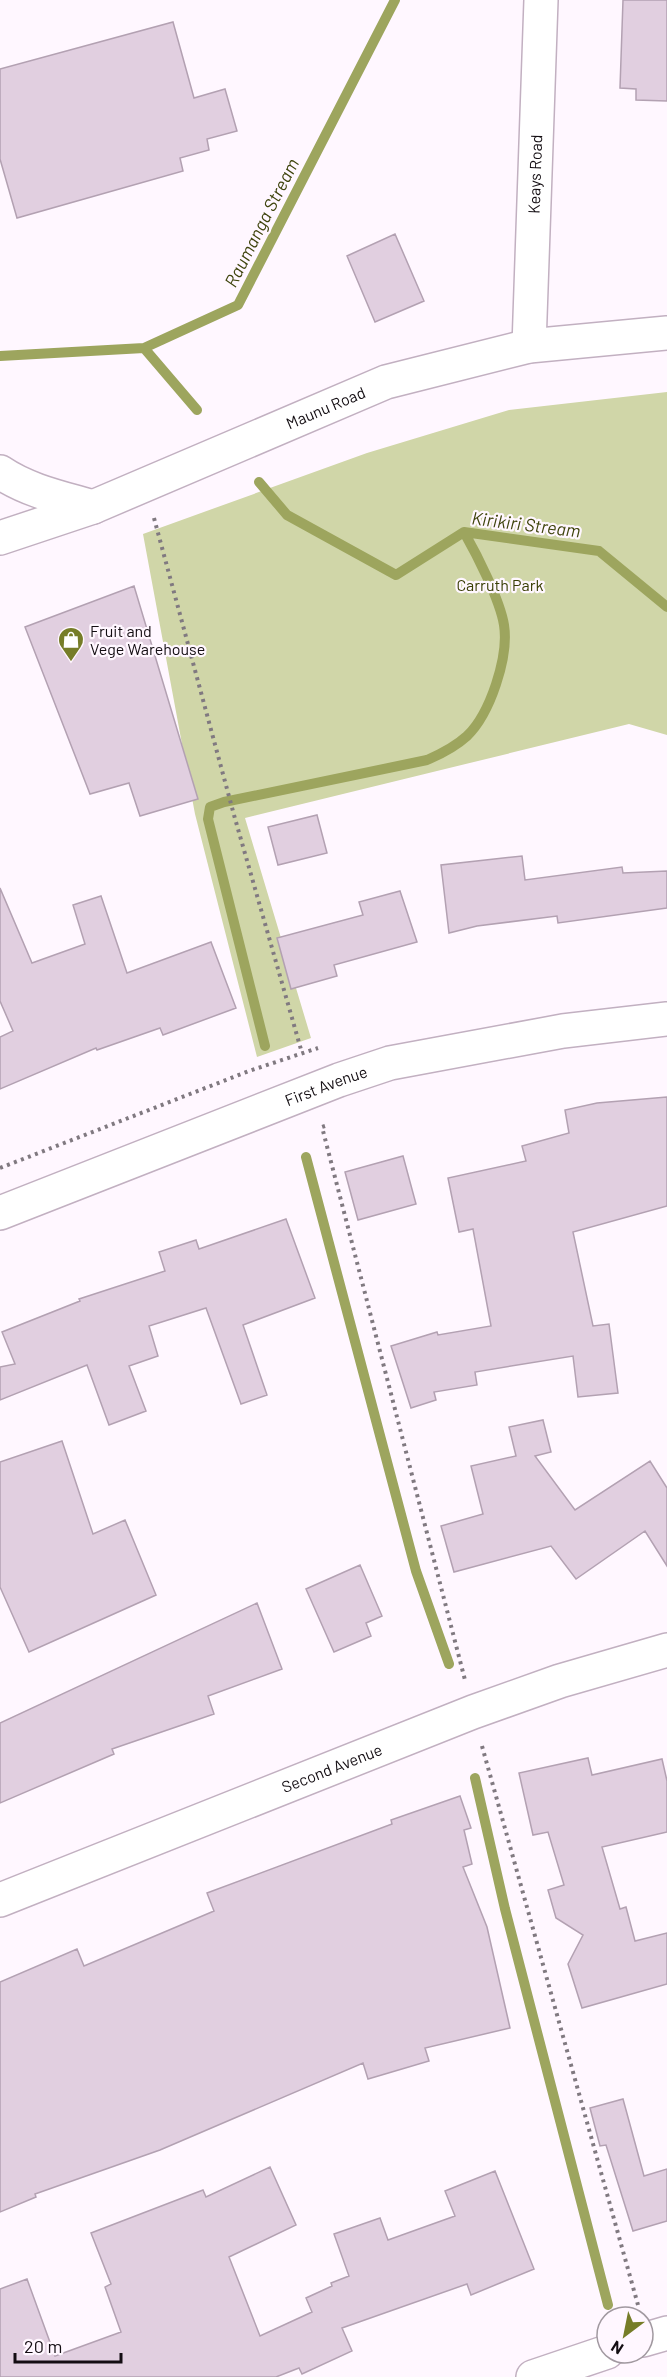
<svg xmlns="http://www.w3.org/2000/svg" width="667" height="2377" viewBox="0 0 667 2377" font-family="Barlow,sans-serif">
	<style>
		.green { fill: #d0d6a8 }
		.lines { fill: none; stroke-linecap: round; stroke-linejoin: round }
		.stream { stroke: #9da55e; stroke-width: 10 }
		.building { fill: #e1cfe0; stroke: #b3a1b2; stroke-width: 1.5 }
		.street-casing { stroke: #c2b0c1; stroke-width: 36 }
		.secondary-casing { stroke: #c2b0c1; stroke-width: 36 }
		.path { stroke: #807980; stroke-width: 4; stroke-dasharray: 3 4.5; stroke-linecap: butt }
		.street { stroke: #fff; stroke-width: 33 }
		.secondary { stroke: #fff; stroke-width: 33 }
		.labels { text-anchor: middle; stroke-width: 4.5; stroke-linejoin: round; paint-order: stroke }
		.street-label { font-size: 16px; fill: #130d12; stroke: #fff7ff }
		.park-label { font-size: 16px; fill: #383d04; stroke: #fff7ff }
		.poi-label { font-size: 16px; fill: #130d12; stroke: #fff7ff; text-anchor: start }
		.water-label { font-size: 18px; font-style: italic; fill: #3e430c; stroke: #fff7ff }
	</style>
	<rect width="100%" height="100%" fill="#fff7ff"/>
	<!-- green -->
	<path class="green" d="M667,392v343l-38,-11 -384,94 66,220 -54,19 -62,-243 -52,-280 224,-81 142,-43z"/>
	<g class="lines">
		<!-- stream -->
		<path class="stream" d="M144,348l53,62
			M0,356l144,-8 94,-43 157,-305
			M259,482l28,33 109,60 68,-43 135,19 68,56
			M265,1046l-57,-227 2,-12 14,-5 203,-42c14,-6 28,-13 40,-24 23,-22 42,-79 37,-111 -4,-25 -27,-70 -40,-93
			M306,1157l110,414 33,93
			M475,1778l30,131 103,396"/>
	</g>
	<!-- building -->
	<path class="building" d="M623,0h44v101l-31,-1v-11l-16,-1z
		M173,22l21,76 31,-9 12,42 -30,8 2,11 -29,8 3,13 -166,47 -17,-59v-90z
		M395,234l29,67 -49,21 -28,-66z
		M134,586l64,213 -58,17 -11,-33 -39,11 -65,-167z
		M317,815l10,38 -49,12 -10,-38z
		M522,856l3,24 97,-13 1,6 44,-2v37l-109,15 -1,-7 -80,10 -28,7 -8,-68z
		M0,888l32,75 53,-19 -12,-39 28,-9 26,77 84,-31 25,66 -73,27 -3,-7 -63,22 -1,-2 -96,41v-52l13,-6 -13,-30z
		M400,891l17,51 -83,23 3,11 -46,13 -14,-51 86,-23 -4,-13z
		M667,1097v109l-94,26 20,94 16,-2 9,69 -40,4 -5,-41 -98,16 2,13 -43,7 2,8 -25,8 -20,-62 46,-14 1,3 53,-9 -18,-97 -14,3 -11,-54 78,-17 -4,-15 47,-13 -4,-23 32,-7z
		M403,1156l13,48 -58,16 -13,-48z
		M286,1219l29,79 -72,27 24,70 -26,9 -35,-96 -57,18 9,30 -29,10 17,45 -37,14 -22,-60 -87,35v-33l15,-3 -13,-32 78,-31 -1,-2 86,-28 -6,-19 37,-12 3,9z
		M543,1420l8,32 -16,4 40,54 75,-49 17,27v78l-22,-35 -69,48 -25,-33 -97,26 -13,-46 42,-12 -12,-48 45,-10 -7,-29z
		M62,1441l31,93 32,-14 31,75 -127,57 -29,-65v-125z
		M360,1565l22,51 -16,7 5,13 -37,16 -28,-63z
		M257,1603l25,66 -74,27 6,18 -102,35 2,5 -114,49v-80z
		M588,1758l4,17 70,-16 5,22v51l-65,15 18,62 6,-2 9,34 32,-8v51l-85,24 -14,-44 15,-29 -27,-17 -8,-28 16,-5 -16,-53 -15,3 -14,-62z
		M460,1796l11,32 -7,2 8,34 -9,3 24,60 23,101 -85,20 4,13 -61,18 -5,-16 -203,87 -125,44 1,3 -36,15v-230l77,-33 7,17 130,-55 -7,-18 185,-69 -1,-4z
		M623,2099l21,77 23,-7v52l-34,10 -27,-86 -6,1 -10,-38z
		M270,2167l26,58 -67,32 31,79 52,-24 -6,-14 26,-12 -1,-3 18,-7 -15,-42 46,-16 8,22 67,-24 -10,-25 50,-20 39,98 -63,26 -4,-11 -125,44 10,23 -50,23 -3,-6 -23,9h-276v-88l27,-10 28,77 66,-24 -16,-45 6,-3 -20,-51 112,-43 3,7z"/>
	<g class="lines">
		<defs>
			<g id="street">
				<path id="s1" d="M529,346l12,-346"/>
				<path id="s2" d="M0,1213l339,-133 51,-17 173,-32 104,-12"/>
				<path id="s3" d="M0,1900l473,-188 87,-31 107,-31"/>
				<path d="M643,2340l24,-7"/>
				<path d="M533,2377l74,-25"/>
			</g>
			<g id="secondary">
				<path d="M0,472c28,19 62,26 93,35"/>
				<path id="s4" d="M0,538l93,-31 293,-125 143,-36 138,-13"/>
			</g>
		</defs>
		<!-- street casing -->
		<use href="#street" class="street-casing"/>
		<!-- secondary casing -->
		<use href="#secondary" class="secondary-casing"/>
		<!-- path -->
		<path class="path" d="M154,518l80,297 68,238
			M325,1126l-3,1 143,553
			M0,1168l249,-97 69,-23
			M482,1746l156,559"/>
		<!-- street -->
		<use href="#street" class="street"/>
		<!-- secondary -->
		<use href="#secondary" class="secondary"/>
	</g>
	<!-- icons -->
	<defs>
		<symbol id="shop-pin" viewBox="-11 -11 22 30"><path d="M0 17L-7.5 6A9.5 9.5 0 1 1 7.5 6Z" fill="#767d28" stroke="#fff7ff"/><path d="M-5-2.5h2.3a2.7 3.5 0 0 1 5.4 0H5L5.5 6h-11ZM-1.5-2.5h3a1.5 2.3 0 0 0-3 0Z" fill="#fff"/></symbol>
	</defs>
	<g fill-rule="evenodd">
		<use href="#shop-pin" x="56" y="625" width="30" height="40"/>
	</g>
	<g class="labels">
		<!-- street labels -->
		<g class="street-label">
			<text dy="6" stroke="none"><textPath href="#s1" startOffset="172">Keays Road</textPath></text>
			<text dy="6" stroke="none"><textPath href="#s4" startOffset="351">Maunu Road</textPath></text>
			<text dy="6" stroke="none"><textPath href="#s2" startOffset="350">First Avenue</textPath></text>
			<text dy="6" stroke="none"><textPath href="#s3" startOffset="357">Second Avenue</textPath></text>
		</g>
		<!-- park labels -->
		<g class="park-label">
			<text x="500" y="591">Carruth Park</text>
		</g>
		<!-- poi labels -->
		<g class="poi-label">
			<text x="90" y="637">Fruit and<tspan x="90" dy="18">Vege Warehouse</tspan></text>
		</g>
		<!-- water labels -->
		<g class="water-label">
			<text transform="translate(262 223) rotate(-63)" y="6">Raumanga Stream</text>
			<text transform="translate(526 525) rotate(7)" y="6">Kirikiri Stream</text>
		</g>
	</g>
	<!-- north arrow -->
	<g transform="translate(625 2335) rotate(212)"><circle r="28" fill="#fff7ff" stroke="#a199a0" stroke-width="1.5"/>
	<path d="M0-4.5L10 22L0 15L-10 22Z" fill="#767d28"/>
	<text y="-9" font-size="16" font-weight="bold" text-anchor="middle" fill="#130d12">N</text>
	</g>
	<!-- scale -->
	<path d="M15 2353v9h106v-9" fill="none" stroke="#130d12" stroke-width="3"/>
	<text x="24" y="2353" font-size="18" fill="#130d12" stroke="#fff7ff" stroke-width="4.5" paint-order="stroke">20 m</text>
</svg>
